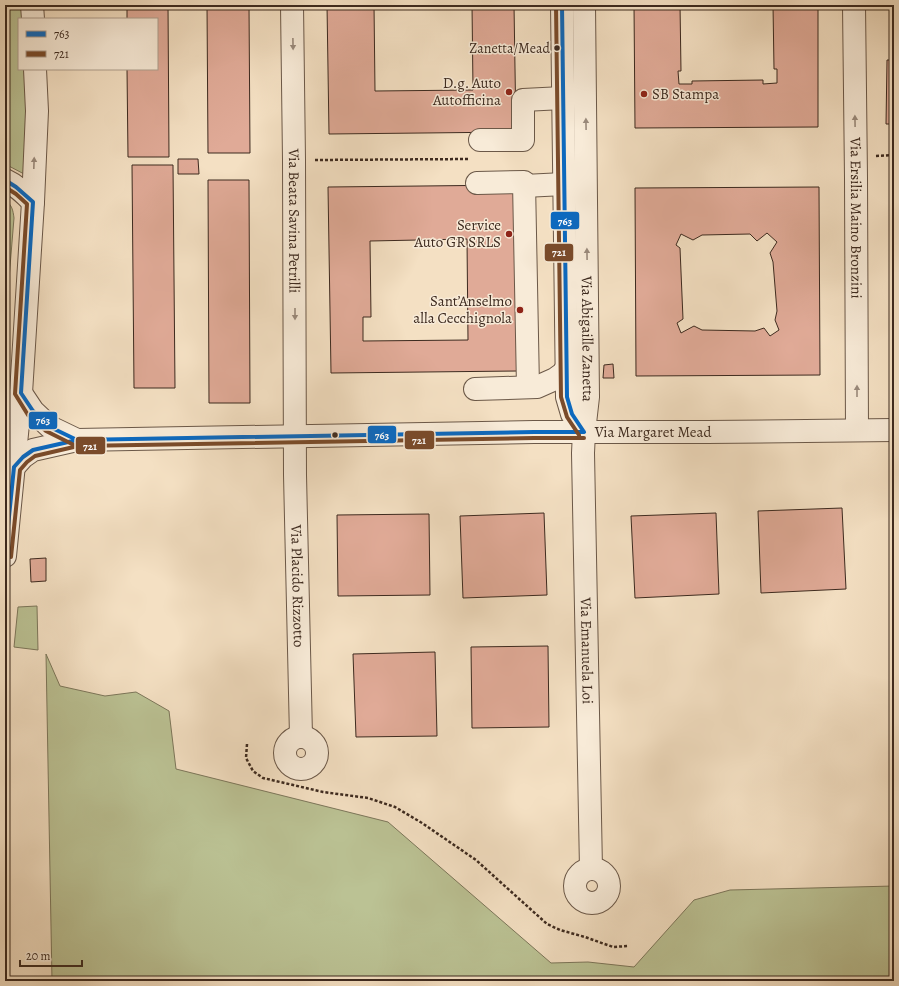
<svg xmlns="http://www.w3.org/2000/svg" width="899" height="986" viewBox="0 0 899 986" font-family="Alegreya,serif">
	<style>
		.green { fill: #bbc294; stroke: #7c765a }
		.building { fill: #e0aa97; stroke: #3d2a1f; fill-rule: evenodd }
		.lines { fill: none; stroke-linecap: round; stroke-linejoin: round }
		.minor-casing { stroke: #6b5848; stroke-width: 24 }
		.path { stroke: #3d2a1f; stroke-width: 2.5; stroke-dasharray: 3 2; stroke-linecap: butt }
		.minor { stroke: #f8ebd8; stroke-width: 22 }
		.bus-1-casing { stroke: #f8ebd8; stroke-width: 7 }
		.bus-2-casing { stroke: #f8ebd8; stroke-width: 7 }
		.bus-1 { stroke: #0c69bf; stroke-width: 4 }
		.bus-2 { stroke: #7a4b2a; stroke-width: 4 }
		.oneway { fill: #9a8a7c }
		.bus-dot { fill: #3d2a1f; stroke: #f8ebd8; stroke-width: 1.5 }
		.poi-dot { fill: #8f2418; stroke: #f8ebd8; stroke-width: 1.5 }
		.labels { text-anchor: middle; stroke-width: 3; stroke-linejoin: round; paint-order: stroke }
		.bus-label { font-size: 14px; fill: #3d2a1f; stroke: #f8ebd8; text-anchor: end }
		.poi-label { font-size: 15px; fill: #3d2a1f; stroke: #f8ebd8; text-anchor: end }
		.street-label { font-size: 15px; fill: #3d2a1f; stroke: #f8ebd8 }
		.line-badge { stroke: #f8ebd8; stroke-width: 1.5 }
		.badge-label { font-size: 11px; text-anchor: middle; font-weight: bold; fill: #fff }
	</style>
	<rect width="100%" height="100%" fill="#f4e0c3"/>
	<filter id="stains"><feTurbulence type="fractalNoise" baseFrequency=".005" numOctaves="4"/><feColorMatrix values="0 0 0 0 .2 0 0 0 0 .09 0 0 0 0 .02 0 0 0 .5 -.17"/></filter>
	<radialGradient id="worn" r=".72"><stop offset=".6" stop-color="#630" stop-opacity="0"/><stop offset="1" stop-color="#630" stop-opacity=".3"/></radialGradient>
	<!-- green -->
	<path class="green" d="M5,5h19l2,14h-7v50h9l-2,106 -21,-11z
		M5,200c7,5 8,10 9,18l-9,110z
		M5,391l4,6 -4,42z
		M37,606l1,44 -24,-3 4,-40z
		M46,654l14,32 45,10 31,-4 33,19 7,58 212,53 163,141 37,-1 46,5 60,-67 36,-10 164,-4v95h-842z"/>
	<!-- building -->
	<path class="building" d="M127,5h41l1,152h-41l-1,-88h30v-50h-30z
		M207,5h42l1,148h-42z
		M327,5h47l1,86 98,-1 -1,-85h42l2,127 -187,2z
		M634,5h46l1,66h-3l1,13h13v-3l71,-1v4l14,-1v-14h-3l-1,-64h45v122l-183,1z
		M887,60h7v64h-8z
		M178,159h20l1,15h-21z
		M132,165h41l2,223h-41z
		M208,180h41l1,223h-41z
		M516,185l2,186 -187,2 -3,-186zM467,239l1,101 -105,1v-24h8l-1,-76z
		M819,187l1,188 -184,1 -1,-188zM767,233l10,9 -7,11 3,9 4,49 -2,9 4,10 -9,6 -6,-8 -9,3 -53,-1 -8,-4 -13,7 -4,-10 6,-4 -3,-71 -4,-3 5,-11 12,6 9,-5 48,-1 7,7z
		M891,313h3v63h-2z
		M613,364l1,14h-11l1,-13z
		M842,508l4,81 -85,4 -3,-82z
		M544,513l3,82 -84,3 -3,-82z
		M716,513l3,81 -84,4 -4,-82z
		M429,514l1,81 -92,1 -1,-81z
		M46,558v23l-15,1 -1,-23z
		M548,646l1,81 -77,1 -1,-81z
		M435,652l2,84 -81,1 -3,-83z"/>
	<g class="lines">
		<defs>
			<g id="minor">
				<path d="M32,5l1,14"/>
				<path id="s1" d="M292,5l2,155 1,315 6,261"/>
				<path d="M562,5l5,392 5,17 12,18"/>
				<path id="s2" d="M584,5l4,392 -4,35 -1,21 8,416"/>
				<path id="s3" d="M854,5l2,173 1,252"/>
				<path d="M480,140h43v-40l40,-2"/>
				<path d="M5,180c11,5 19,13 28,22"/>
				<path d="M477,183l47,-1 4,205"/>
				<path d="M524,186l40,-2"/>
				<path d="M475,389l62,-2 18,-8 7,-5 4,-5"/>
				<path d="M21,393l12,18 17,16 27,13"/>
				<path id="s4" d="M14,467l9,-10 10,-7 44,-10 457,-8h173l187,-2"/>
				<path d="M5,556l16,-163 12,-191 4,-91 -2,-42"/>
				<circle cx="301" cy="753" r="16"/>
				<circle cx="592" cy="886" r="17"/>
			</g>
		</defs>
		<!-- minor casing -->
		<use href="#minor" class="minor-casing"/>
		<!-- path -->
		<path class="path" d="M876,156l18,-1
			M315,160l155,-1
			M247,744l-1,14 7,13 10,7 60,14 45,6 27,9 27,16 54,37 71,64 13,6 25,7 28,10 15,-1"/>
		<!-- minor -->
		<use href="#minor" class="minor"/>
		<defs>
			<path id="bus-1" d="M562,5l5,392 5,17 12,18
				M5,180l11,7 17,15 -12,191 12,18 17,16 27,13 457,-8h50
				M5,556l9,-89 9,-10 10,-7 44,-10h19"/>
			<path id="bus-2" d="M556,5l5,392 6,20 12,18
				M5,187l11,7 11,10 -12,190 13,21 18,16 28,14
				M11,557l9,-87 7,-8 8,-6 43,-10 456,-8h50"/>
		</defs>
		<!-- bus-1 casing -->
		<use href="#bus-1" class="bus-1-casing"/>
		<!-- bus-2 casing -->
		<use href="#bus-2" class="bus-2-casing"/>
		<!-- bus-1 -->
		<use href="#bus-1" class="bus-1"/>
		<!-- bus-2 -->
		<use href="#bus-2" class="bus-2"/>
	</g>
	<!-- one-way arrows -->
	<defs><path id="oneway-solid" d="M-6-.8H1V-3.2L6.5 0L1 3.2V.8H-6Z"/></defs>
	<g class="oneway">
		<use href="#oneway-solid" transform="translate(293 44) rotate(89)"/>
		<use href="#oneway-solid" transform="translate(855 121) rotate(-91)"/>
		<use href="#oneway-solid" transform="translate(586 124) rotate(-91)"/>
		<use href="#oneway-solid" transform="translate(34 163) rotate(-88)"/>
		<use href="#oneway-solid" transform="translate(587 254) rotate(-91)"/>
		<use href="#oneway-solid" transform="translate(295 314) rotate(90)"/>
		<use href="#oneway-solid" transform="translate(857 391) rotate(-90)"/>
	</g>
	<!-- markers -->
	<g class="bus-dot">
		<circle cx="557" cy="48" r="3.5"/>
		<circle cx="335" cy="435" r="3.5"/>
	</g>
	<g class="poi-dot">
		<circle cx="509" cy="92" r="4"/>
		<circle cx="644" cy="94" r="4"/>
		<circle cx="509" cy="234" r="4"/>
		<circle cx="520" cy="310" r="4"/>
	</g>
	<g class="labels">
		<!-- bus labels -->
		<g class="bus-label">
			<text x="550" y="53">Zanetta/Mead</text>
		</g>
		<!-- poi labels -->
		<g class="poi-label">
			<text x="501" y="88">D.g. Auto<tspan x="501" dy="17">Autofficina</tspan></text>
			<text x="652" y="99" text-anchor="start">SB Stampa</text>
			<text x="501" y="230">Service<tspan x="501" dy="17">Auto GR SRLS</tspan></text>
			<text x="512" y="306">Sant’Anselmo<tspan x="512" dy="17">alla Cecchignola</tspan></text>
		</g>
		<!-- street labels -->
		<g class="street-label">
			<text dy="5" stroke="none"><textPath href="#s3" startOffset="213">Via Ersilia Maino Bronzini</textPath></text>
			<text dy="5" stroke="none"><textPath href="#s1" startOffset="216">Via Beata Savina Petrilli</textPath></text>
			<text dy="5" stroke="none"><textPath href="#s2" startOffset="334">Via Abigaille Zanetta</textPath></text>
			<text dy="5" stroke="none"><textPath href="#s4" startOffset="647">Via Margaret Mead</textPath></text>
			<text dy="5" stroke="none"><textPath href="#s1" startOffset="581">Via Placido Rizzotto</textPath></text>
			<text dy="5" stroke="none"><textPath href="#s2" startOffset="646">Via Emanuela Loi</textPath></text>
		</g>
	</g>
	<g class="line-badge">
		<rect x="550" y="211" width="30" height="19" rx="4" fill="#0c69bf"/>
		<rect x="544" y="243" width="30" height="19" rx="4" fill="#7a4b2a"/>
		<rect x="28" y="411" width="30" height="19" rx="4" fill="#0c69bf"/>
		<rect x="367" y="425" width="30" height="19" rx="4" fill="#0c69bf"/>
		<rect x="404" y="430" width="31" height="20" rx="4" fill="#7a4b2a"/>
		<rect x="75" y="436" width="31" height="19" rx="4" fill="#7a4b2a"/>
	</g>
	<g class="badge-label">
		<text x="565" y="225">763</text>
		<text x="559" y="256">721</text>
		<text x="43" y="424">763</text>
		<text x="382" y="439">763</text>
		<text x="419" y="444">721</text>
		<text x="90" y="450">721</text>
	</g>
	<!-- margin -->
	<rect width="899" height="986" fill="none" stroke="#f4e0c3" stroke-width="20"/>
	<rect x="6" y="6" width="887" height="974" fill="none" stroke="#3d2a1f" stroke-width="2"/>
	<rect x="10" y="10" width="879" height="966" fill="none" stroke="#3d2a1f"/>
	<!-- legend -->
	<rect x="18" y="18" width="140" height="52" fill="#f8ebd8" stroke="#ad9e8e"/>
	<rect x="26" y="31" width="20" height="6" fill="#0c69bf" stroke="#ad9e8e"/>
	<text x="54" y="38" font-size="12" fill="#3d2a1f">763</text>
	<rect x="26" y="51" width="20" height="6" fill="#7a4b2a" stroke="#ad9e8e"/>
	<text x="54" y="58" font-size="12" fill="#3d2a1f">721</text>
	<!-- scale -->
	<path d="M20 960v6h62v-6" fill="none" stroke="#3d2a1f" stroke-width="2"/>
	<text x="26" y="960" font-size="12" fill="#3d2a1f" stroke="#f8ebd8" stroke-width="3" paint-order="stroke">20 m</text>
	<rect width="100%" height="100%" filter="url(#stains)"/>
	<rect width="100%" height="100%" fill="url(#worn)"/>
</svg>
